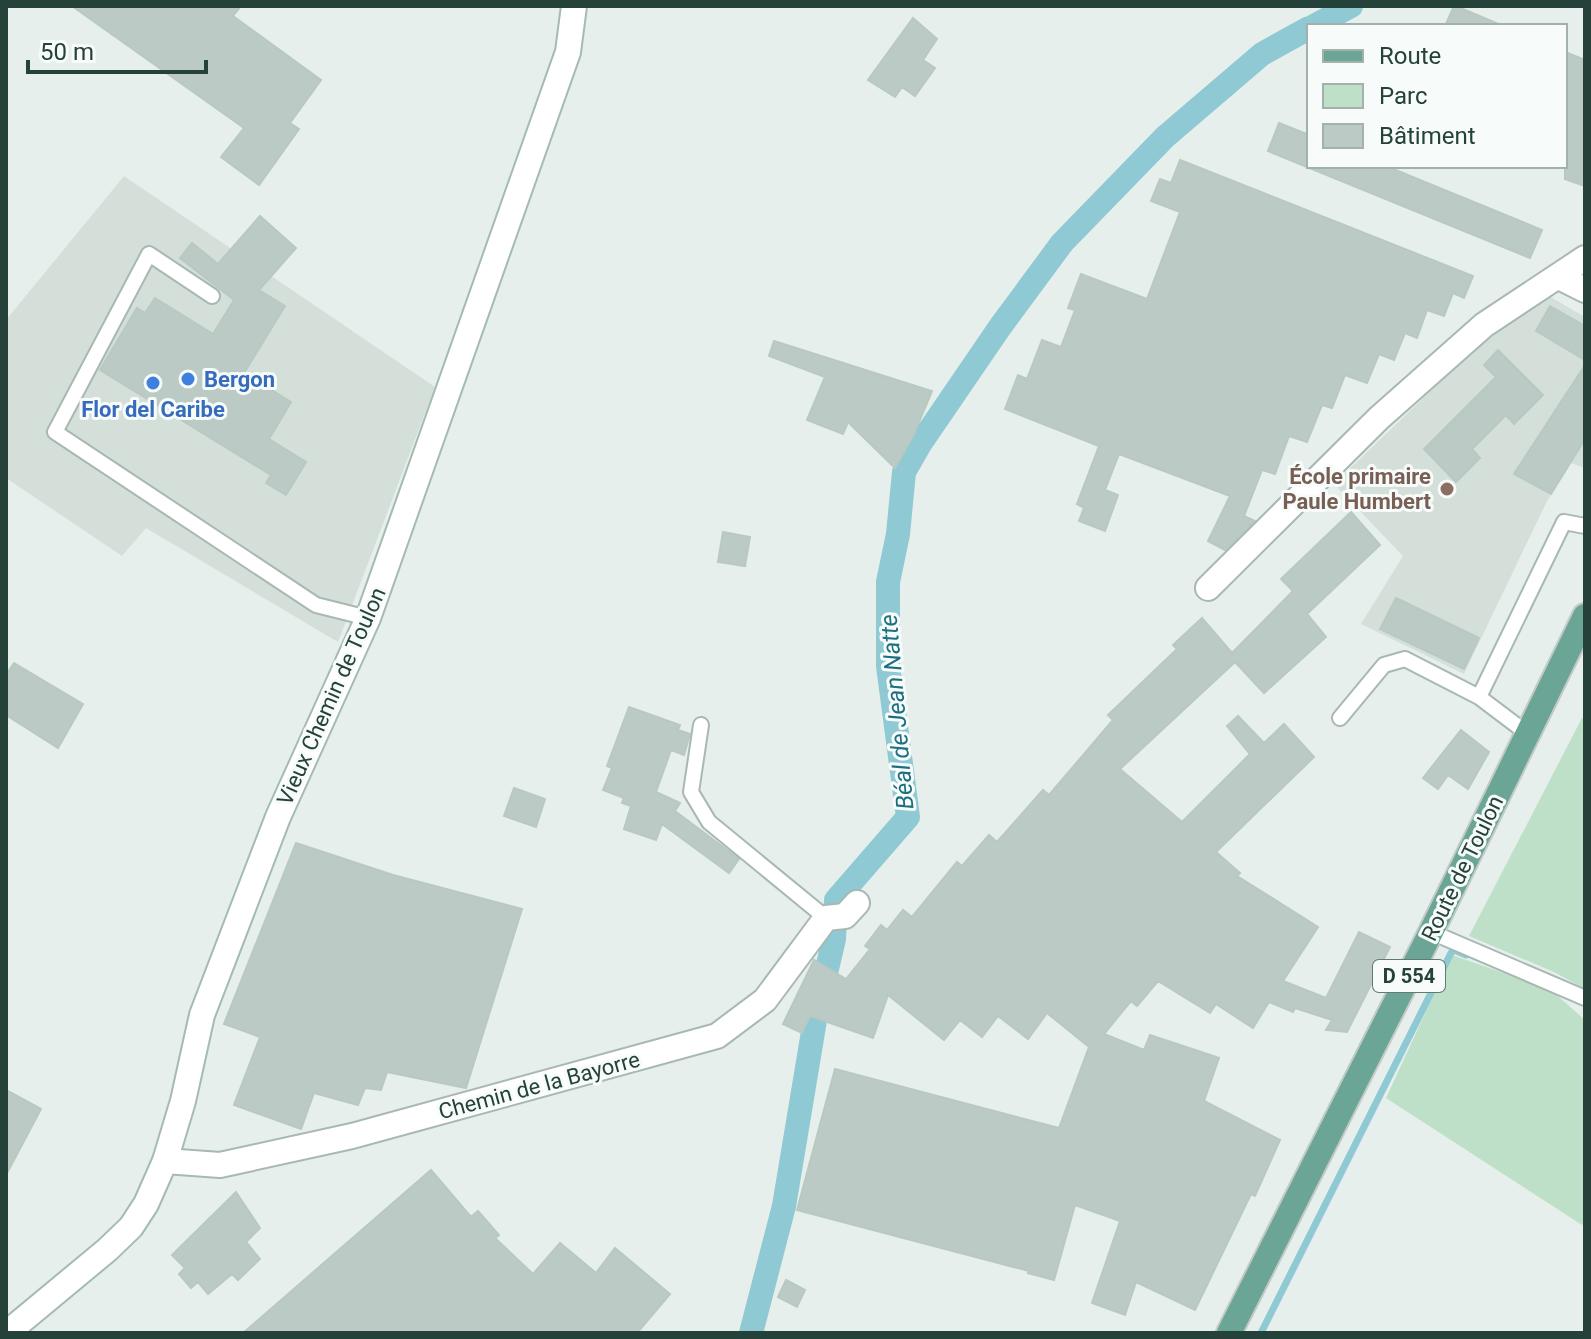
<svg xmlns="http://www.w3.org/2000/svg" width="1591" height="1339" viewBox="0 0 1591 1339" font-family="Roboto,sans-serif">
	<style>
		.built { fill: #d4dfda }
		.green { fill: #bfe0c8 }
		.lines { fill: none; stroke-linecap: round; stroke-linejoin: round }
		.stream { stroke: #8ec9d4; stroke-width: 7 }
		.canal { stroke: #8ec9d4; stroke-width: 24 }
		.building { fill: #bbcac4; stroke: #b8c9c2; stroke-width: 2 }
		.lane-casing { stroke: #a8b8b2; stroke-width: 18 }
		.street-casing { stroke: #a8b8b2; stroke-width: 28 }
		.secondary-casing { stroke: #a4bbb3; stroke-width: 28 }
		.primary-casing { stroke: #c2cac8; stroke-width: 28 }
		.lane { stroke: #fff; stroke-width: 14 }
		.street { stroke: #fff; stroke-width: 24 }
		.secondary { stroke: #fff; stroke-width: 24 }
		.primary { stroke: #6aa596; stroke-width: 24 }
		.shop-dot { fill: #3f7fe0; stroke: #f7fbf9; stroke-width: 3 }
		.education-dot { fill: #8d6e63; stroke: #f7fbf9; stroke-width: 3 }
		.labels { text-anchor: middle; stroke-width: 6; stroke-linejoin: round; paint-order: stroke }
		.shield { fill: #f7fbf9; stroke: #637a73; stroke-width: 2 }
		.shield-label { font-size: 20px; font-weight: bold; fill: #24423a }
		.shop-label { font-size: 22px; font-weight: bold; fill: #366cbe; stroke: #f7fbf9; text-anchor: start }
		.education-label { font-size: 22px; font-weight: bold; fill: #785e54; stroke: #f7fbf9; text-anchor: end }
		.street-label { font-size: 22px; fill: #24423a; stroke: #f7fbf9 }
		.water-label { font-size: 24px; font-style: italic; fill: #1c6f80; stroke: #f7fbf9 }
	</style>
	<rect width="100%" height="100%" fill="#e6efeb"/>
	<!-- built -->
	<path class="built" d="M124,176l311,211 -97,255 -192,-114 -24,28 -116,-78v-158z
		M1549,296l36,21v151l-14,-5 -24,38 -83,173 -103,-50 42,-68 -69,-72 139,-134z"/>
	<!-- green -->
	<path class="green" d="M1582,718l3,2v269l-31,-17 -85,-36z
		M1452,955l98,34 35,31v199l-3,6 -196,-127z"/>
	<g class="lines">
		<!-- stream -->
		<path class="stream" d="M1261,1333l190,-380 3,-3 12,5"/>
		<!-- canal -->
		<path class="canal" d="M1314,26l37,-20
			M751,1333l33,-127 31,-186 19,-81 2,-39 72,-83 -20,-151v-84l10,-48 6,-62 16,-28 80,-117 62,-84 103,-106 97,-83 47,-26"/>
	</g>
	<!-- building -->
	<path class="building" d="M72,6h169l-8,10 88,64 -31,43 9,6 -40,56 -38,-28 23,-29z
		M1454,6h2l47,20h-58z
		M913,18l24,21 -14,21 12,8 -20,28 -13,-9 -7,10 -27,-17z
		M1565,52l20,8v126l-20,-7z
		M1279,123l30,12v31h77l156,64 -12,28 -262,-107z
		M1180,160l293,116 -9,22 -11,-5 -9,23 -17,-6 -10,28 -12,-5 -11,27 -15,-6 -12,29 -22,-8 -13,33 -10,-3 -15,37 -18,-6 -14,38 -13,-4 -18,46 11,5 -30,29 -17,-9 22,-45 -111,-42 -14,36 13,5 -13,36 -26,-10 5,-13 -7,-4 22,-58 -94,-37 13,-34 9,4 15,-39 19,7 14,-37 -7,-2 13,-34 66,25 33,-87 -29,-11 9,-22 11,4z
		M260,216l36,32 -37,42 26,16 -41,67 47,29 -22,37 37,23 -20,33 -20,-12 5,-8 -171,-105 37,-62 8,5 10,-15 58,36 21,-34 -54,-42 12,-15 26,21z
		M1550,306l35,20v34l-49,-29z
		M774,341l158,50 -18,43 -19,34 -47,-46 -5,12 -36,-14 18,-43 -56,-21z
		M1498,350l45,45 -29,29 -8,-9 -34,34 8,9 -24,24 -32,-33 72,-72 -12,-12z
		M1585,365v74l-34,55 -37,-20z
		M1351,512l29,33 -73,69 19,23 -62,56 -29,-31 -115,107 62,53 68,-68 -23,-28 11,-10 26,27 20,-19 30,33 -98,95 24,21 -3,3 81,51 -35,54 43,17 33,-66 31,15 -43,85 -21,-2 6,-10 -37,-12 -2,4 -24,-10 -16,26 -37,-24 -6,9 -52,-32 -21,25 -6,-5 -27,33 40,16 6,-15 69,23 -15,43 76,39 -25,56 -4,-2 -56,116 -59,-28 -11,33 -33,-12 28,-82 -45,-16 -21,75 -26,-7 1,-2 -232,-61 38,-141 224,59 30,-81 -42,-34 -19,26 -30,-23 -16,21 -22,-17 -16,20 -56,-45 -15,43 -63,-22 -8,17 -19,-9 31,-64 32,19 24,-30 -5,-3 16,-21 6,5 16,-20 9,7 45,-55 5,4 27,-31 8,7 46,-52 6,5 64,-75 -5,-5 69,-66 -4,-4 29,-27 30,35 61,-62 -12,-12z
		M723,532l27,5 -5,29 -27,-4z
		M1396,598l83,40 -15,31 -84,-40z
		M14,663l69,41 -25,44 -52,-33v-40z
		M629,707l51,18 -2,5 12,4 -6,21 -13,-5 -15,42 24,11 -5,8 64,48 -10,14 -67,-49 -6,16 -32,-11 7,-23 -9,-3 2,-5 -21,-8 9,-22 -5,-2z
		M1461,730l28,22 -21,37 -20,-14 -10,14 -15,-11z
		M514,788l31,11 -9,28 -32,-11z
		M296,843l97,32 129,34 -56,179 -79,-16 -6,18 -16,-2 -7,17 -44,-12 -13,36 -67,-24 26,-68 -36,-13z
		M6,1090l35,19 -35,66z
		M431,1170l40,47 7,-6 21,24 -4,3 38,36 27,-31 36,30 19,-25 55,46 -33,39h-394z
		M236,1192l24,36 -14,14 14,17 -22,21 -6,-6 -24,20 -10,-12 -7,6 -12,-14 6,-6 -13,-13z
		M786,1280l19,10 -8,17 -19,-10z"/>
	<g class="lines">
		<defs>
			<path id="lane" d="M212,296l-63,-42 -94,178 261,173 52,13
				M1479,697l85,-175 21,4
				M1340,718l44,-53 21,-6 74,38 49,37
				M701,725l-10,67 18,30 117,96
				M1431,932l154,66"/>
			<path id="street" d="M1559,277l26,13
				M1208,588l171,-170 105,-93 101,-67
				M165,1161l55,4 132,-29 365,-100 48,-36 61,-82 19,-2 12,-13"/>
			<path id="secondary" d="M7,1333l100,-83 24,-23 15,-23 19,-43 18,-60 19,-86 76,-198 90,-199 200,-566 6,-46"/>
			<path id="primary" d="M1229,1333l202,-401 154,-316"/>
		</defs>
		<!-- lane casing -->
		<use href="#lane" class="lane-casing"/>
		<!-- street casing -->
		<use href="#street" class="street-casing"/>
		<!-- secondary casing -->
		<use href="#secondary" class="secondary-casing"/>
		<!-- primary casing -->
		<use href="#primary" class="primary-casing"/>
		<!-- lane -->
		<use href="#lane" class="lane"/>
		<!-- street -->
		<use href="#street" class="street"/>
		<!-- secondary -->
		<use href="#secondary" class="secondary"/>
		<!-- primary -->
		<use href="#primary" class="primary"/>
	</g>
	<!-- markers -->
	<g class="shop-dot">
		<circle cx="188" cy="379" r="8"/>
		<circle cx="153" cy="383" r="8"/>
	</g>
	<circle class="education-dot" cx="1447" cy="489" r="8"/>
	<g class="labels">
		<!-- shield labels -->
		<rect class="shield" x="1373" y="960" width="72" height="32" rx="6"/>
		<g class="shield-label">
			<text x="1409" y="983">D 554</text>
		</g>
		<!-- shop labels -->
		<g class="shop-label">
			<text x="204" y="387">Bergon</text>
			<text x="153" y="417" text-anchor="middle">Flor del Caribe</text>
		</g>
		<!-- education labels -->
		<g class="education-label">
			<text x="1431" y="484">École primaire<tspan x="1431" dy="25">Paule Humbert</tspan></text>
		</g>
		<!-- street labels -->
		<g class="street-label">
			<text transform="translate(331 696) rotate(-66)" y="8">Vieux Chemin de Toulon</text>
			<text transform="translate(1462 868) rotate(-64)" y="8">Route de Toulon</text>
			<text transform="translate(539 1085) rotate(-15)" y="8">Chemin de la Bayorre</text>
		</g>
		<!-- water labels -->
		<g class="water-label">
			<text transform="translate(897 712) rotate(-95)" y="8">Béal de Jean Natte</text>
		</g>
	</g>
	<!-- border -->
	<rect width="1591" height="1339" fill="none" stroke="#24423a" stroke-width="16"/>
	<!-- legend -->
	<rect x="1307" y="24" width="260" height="144" fill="#f7fbf9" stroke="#a3b1ad" stroke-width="2"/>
	<rect x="1323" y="50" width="40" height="12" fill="#6aa596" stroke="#a3b1ad" stroke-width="2"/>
	<text x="1379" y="64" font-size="24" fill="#24423a">Route</text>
	<rect x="1323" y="84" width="40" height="24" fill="#bfe0c8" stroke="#a3b1ad" stroke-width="2"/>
	<text x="1379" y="104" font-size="24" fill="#24423a">Parc</text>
	<rect x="1323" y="124" width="40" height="24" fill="#bbcac4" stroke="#a3b1ad" stroke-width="2"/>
	<text x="1379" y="144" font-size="24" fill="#24423a">Bâtiment</text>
	<!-- scale -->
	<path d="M28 60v12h178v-12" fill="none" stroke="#24423a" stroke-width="4"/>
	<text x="40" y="60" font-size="24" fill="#24423a" stroke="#f7fbf9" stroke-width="6" paint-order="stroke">50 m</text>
</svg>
